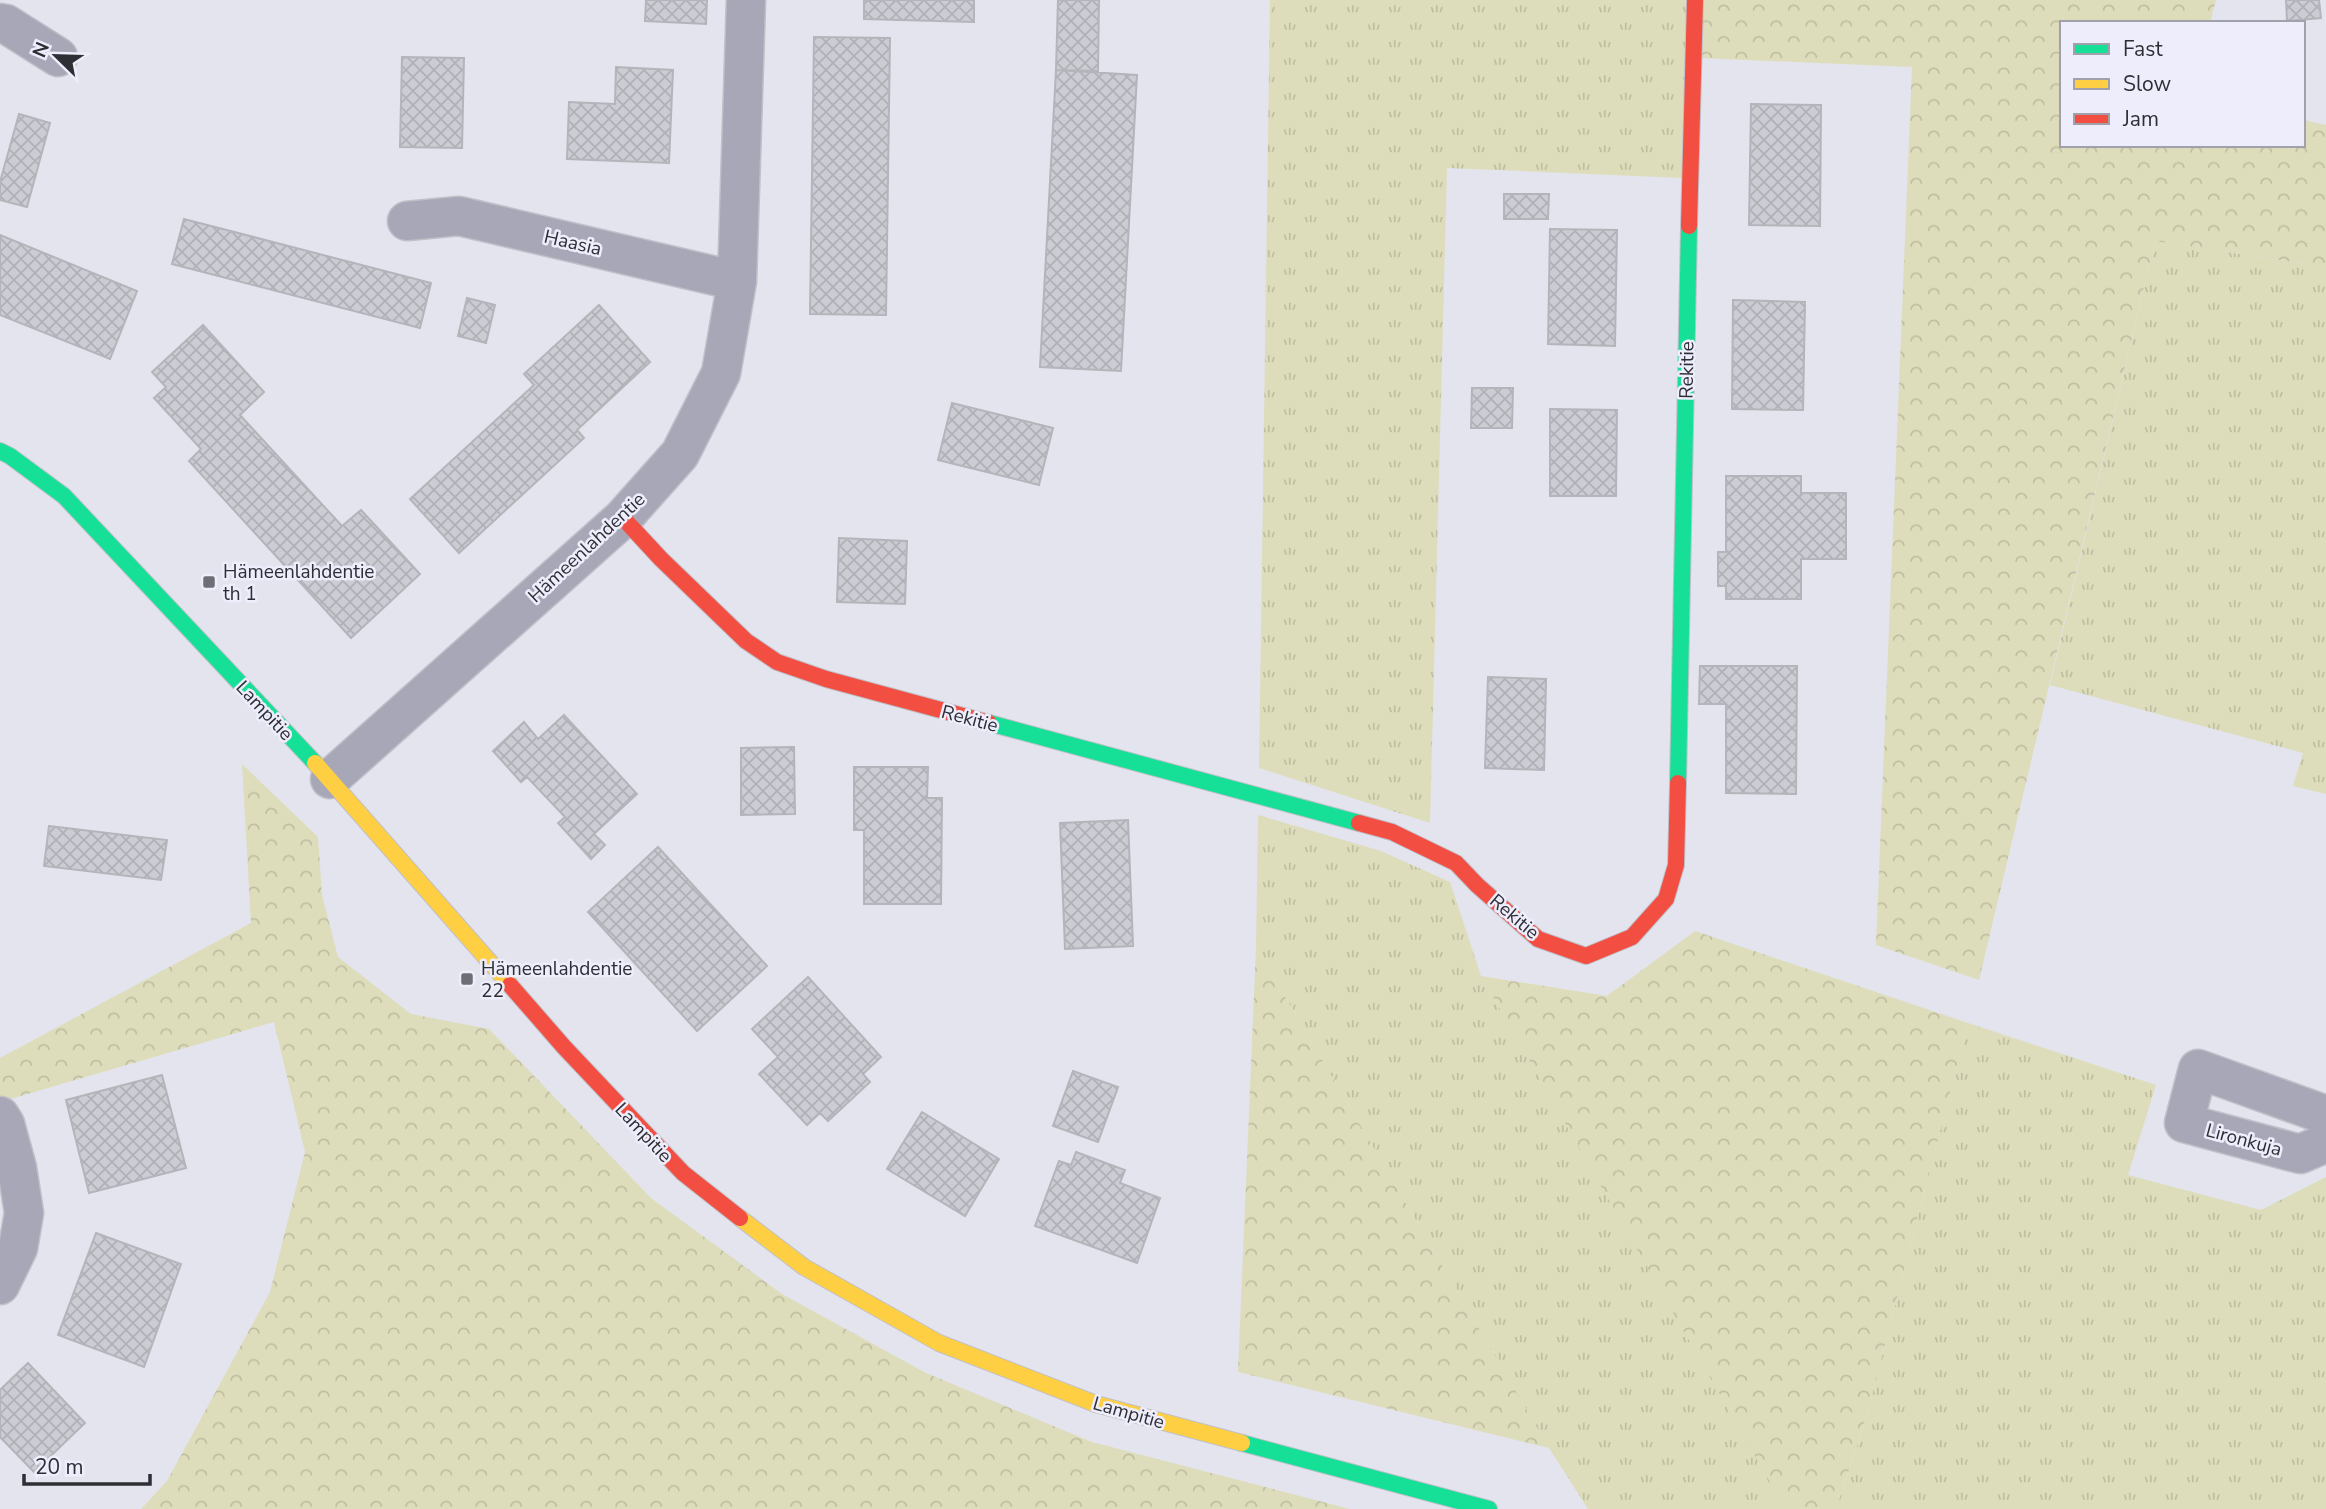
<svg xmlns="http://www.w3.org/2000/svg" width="2326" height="1509" viewBox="0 0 2326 1509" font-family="'Nunito Sans',sans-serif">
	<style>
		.grass { fill: url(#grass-tufts) }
		.forest { fill: url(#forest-crowns) }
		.building { fill: url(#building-cross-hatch); stroke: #b4b4bb; stroke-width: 2 }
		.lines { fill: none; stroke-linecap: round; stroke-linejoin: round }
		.street-casing { stroke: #c0c0c8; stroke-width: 41 }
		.fast-casing { stroke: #c0c0c8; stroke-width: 18 }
		.slow-casing { stroke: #c0c0c8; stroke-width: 18 }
		.jam-casing { stroke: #c0c0c8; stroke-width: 18 }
		.street { stroke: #a7a7b8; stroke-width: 38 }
		.fast { stroke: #16e098; stroke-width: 16 }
		.slow { stroke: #ffcf43; stroke-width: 16 }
		.jam { stroke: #f24e42; stroke-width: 16 }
		.poi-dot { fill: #6d6e76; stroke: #ededfc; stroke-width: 2.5 }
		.labels { text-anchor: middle; stroke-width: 5; stroke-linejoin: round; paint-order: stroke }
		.street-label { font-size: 19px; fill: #2e2e35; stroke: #ededfc }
		.poi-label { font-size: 19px; fill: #2e2e35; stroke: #ededfc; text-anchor: start }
	</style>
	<defs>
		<pattern id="grass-tufts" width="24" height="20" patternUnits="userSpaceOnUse" patternTransform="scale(1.75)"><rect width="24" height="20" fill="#deddbb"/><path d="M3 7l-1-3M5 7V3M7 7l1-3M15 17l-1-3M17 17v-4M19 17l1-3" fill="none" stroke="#bfbea1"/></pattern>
		<pattern id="forest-crowns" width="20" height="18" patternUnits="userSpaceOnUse" patternTransform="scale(1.75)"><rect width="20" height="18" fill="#deddbb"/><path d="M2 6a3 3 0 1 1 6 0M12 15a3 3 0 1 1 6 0" fill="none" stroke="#bfbea1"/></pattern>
		<pattern id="building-cross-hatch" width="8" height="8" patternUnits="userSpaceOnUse" patternTransform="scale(1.75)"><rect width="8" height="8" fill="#cccdd4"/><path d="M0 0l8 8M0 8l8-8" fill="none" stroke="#b0b0b7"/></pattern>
	</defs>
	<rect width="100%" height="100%" fill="#e3e4ee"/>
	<!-- grass -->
	<path class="grass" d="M1270,0h420l-8,178 -235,-10 -17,655 -171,-55z
		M2155,241l171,26v527l-33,-8 10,-33 -253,-68z
		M1258,815l123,36 69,31 31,94 307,533h-200l-39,-61 -293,-501z
		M1968,1023l188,62 -28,90 133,35 65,-33v332h-490l30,-91z"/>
	<!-- forest -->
	<path class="forest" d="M1701,0h515l-6,23h-148v122h241v-25l23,5v142l-171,-26 -176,739 -103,-35 36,-878 -214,-9z
		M242,764l76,73 4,58 16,62 73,57 78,15 162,169 131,96 144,79 166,69 258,67h-1209l26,-28 103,-189 35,-140 -31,-130 -274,80v-44l251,-135z
		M1695,931l273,92 -102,395 -30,91h-49l-4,-4 -302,-529 126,20z
		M1256,947l293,501 -311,-76z"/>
	<!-- building -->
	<path class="building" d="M646,0h61l-1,24 -61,-3z
		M864,0h110v22l-110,-3z
		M1058,0h41l-1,71 -42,-1z
		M2286,0h33l2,18 -34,3z
		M814,37l76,1 -4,277 -76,-1z
		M402,57l62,1 -2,90 -62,-1z
		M616,67l57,3 -4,93 -102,-4 2,-57 46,2z
		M1056,70l81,5 -16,296 -81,-4z
		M1751,104l70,1 -1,121 -71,-1z
		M19,114l31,9 -23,84 -27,-7v-18z
		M1504,194h45l-1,25h-44z
		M184,219l247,64 -11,45 -248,-64z
		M1550,229l67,1 -2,116 -67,-2z
		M0,235l137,56 -27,68 -110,-44z
		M467,298l28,7 -9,38 -28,-7z
		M1733,300l72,2 -2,108 -71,-1z
		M599,305l51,57 -73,68 7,8 -125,115 -49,-54 124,-114 -10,-11z
		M203,325l61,67 -24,23 102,111 19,-16 59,64 -69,64 -162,-177 12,-12 -47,-51 12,-11 -14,-15z
		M1472,388h41l-1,40h-41z
		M952,403l101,25 -14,57 -101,-25z
		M1550,409l67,1 -1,86h-66z
		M1726,476h75v17h45v66h-45v40h-75v-13h-8v-34h8z
		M839,538l68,3 -2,63 -68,-2z
		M1700,666h97l-1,128 -70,-1v-89h-27z
		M1488,677l58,2 -2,91 -59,-2z
		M564,715l73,79 -43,40 11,11 -14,14 -33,-36 7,-6 -38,-40 -6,5 -28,-31 31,-29 14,17z
		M794,747l1,67 -54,1v-67z
		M854,767h74l-1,31h15l-1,106h-77v-74h-10z
		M1128,820l5,126 -68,3 -5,-126z
		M49,826l118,14 -6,40 -117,-14z
		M658,847l109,119 -70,65 -109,-119z
		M808,977l73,80 -18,17 7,8 -42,39 -8,-8 -13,12 -48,-51 19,-17 -26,-28z
		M1073,1071l45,16 -20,55 -45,-16z
		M162,1075l24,93 -97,25 -23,-93z
		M922,1112l77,47 -34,57 -78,-47z
		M1076,1152l49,18 -5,13 40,15 -23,65 -102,-37 24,-65 12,4z
		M96,1233l85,31 -37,103 -86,-32z
		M28,1363l57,60 -51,49 -34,-35v-47z"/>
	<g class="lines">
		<defs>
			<path id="street" d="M0,23l6,1 52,33
				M407,221l52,-5 278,65
				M330,779l293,-261 57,-64 41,-81 16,-92 9,-281
				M2326,1115l-128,-46 -14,54 116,31 26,-11
				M0,1116l5,8 12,44 7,45 -6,35 -18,37"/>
			<path id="fast" d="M0,451l10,5 54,40 251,267
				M989,723l370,100
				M1678,783l11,-557
				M1242,1443l247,66"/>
			<path id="slow" d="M315,763l195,222
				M740,1218l64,49 135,76 157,61 146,39"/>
			<path id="jam" d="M1689,226l6,-226
				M623,518l38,41 85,82 31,21 49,17 163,44
				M1359,823l33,9 64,31 21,22 61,54 48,17 46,-19 34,-38 10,-34 2,-82
				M510,985l54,62 119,126 57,45"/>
		</defs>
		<!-- street casing -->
		<use href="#street" class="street-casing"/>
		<!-- fast casing -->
		<use href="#fast" class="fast-casing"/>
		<!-- slow casing -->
		<use href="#slow" class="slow-casing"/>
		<!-- jam casing -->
		<use href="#jam" class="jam-casing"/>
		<!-- street -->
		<use href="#street" class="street"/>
		<!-- fast -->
		<use href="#fast" class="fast"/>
		<!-- slow -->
		<use href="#slow" class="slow"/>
		<!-- jam -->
		<use href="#jam" class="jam"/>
	</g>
	<!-- markers -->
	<g class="poi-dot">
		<rect x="202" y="575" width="14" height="14" rx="3.5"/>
		<rect x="460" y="972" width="14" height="14" rx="3.5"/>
	</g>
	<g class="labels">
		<!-- street labels -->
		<g class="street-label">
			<text transform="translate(573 242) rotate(13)" y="7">Haasia</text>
			<text transform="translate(1686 370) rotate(-89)" y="7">Rekitie</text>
			<text transform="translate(586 547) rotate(-43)" y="7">Hämeenlahdentie</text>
			<text transform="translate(265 710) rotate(47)" y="7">Lampitie</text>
			<text transform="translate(970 718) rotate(15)" y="7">Rekitie</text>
			<text transform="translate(1515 916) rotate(40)" y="7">Rekitie</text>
			<text transform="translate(644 1132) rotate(47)" y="7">Lampitie</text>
			<text transform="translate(2244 1139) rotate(15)" y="7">Lironkuja</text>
			<text transform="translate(1129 1412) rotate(16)" y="7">Lampitie</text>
		</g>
		<!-- poi labels -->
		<g class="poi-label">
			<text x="223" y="578">Hämeenlahdentie<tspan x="223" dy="22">th 1</tspan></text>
			<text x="481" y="975">Hämeenlahdentie<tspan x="481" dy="22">22</tspan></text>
		</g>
	</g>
	<!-- legend -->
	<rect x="2060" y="21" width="245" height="126" fill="#ededfc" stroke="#a1a1ac" stroke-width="2"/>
	<rect x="2074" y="44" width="35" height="10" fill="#16e098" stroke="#a1a1ac" stroke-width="2"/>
	<text x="2123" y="56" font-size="21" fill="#2e2e35">Fast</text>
	<rect x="2074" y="79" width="35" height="10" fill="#ffcf43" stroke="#a1a1ac" stroke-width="2"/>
	<text x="2123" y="91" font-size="21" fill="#2e2e35">Slow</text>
	<rect x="2074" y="114" width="35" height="10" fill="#f24e42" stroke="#a1a1ac" stroke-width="2"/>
	<text x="2123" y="126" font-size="21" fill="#2e2e35">Jam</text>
	<!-- north arrow -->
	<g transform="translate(56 56) rotate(293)" stroke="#ededfc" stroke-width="5" paint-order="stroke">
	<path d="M0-5L12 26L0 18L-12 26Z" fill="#2e2e35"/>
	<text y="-10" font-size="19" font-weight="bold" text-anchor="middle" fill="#2e2e35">N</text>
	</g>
	<!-- scale -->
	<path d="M24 1474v10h126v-10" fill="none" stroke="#2e2e35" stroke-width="3.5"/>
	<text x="35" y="1474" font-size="21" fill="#2e2e35" stroke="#ededfc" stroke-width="5" paint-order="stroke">20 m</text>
</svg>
